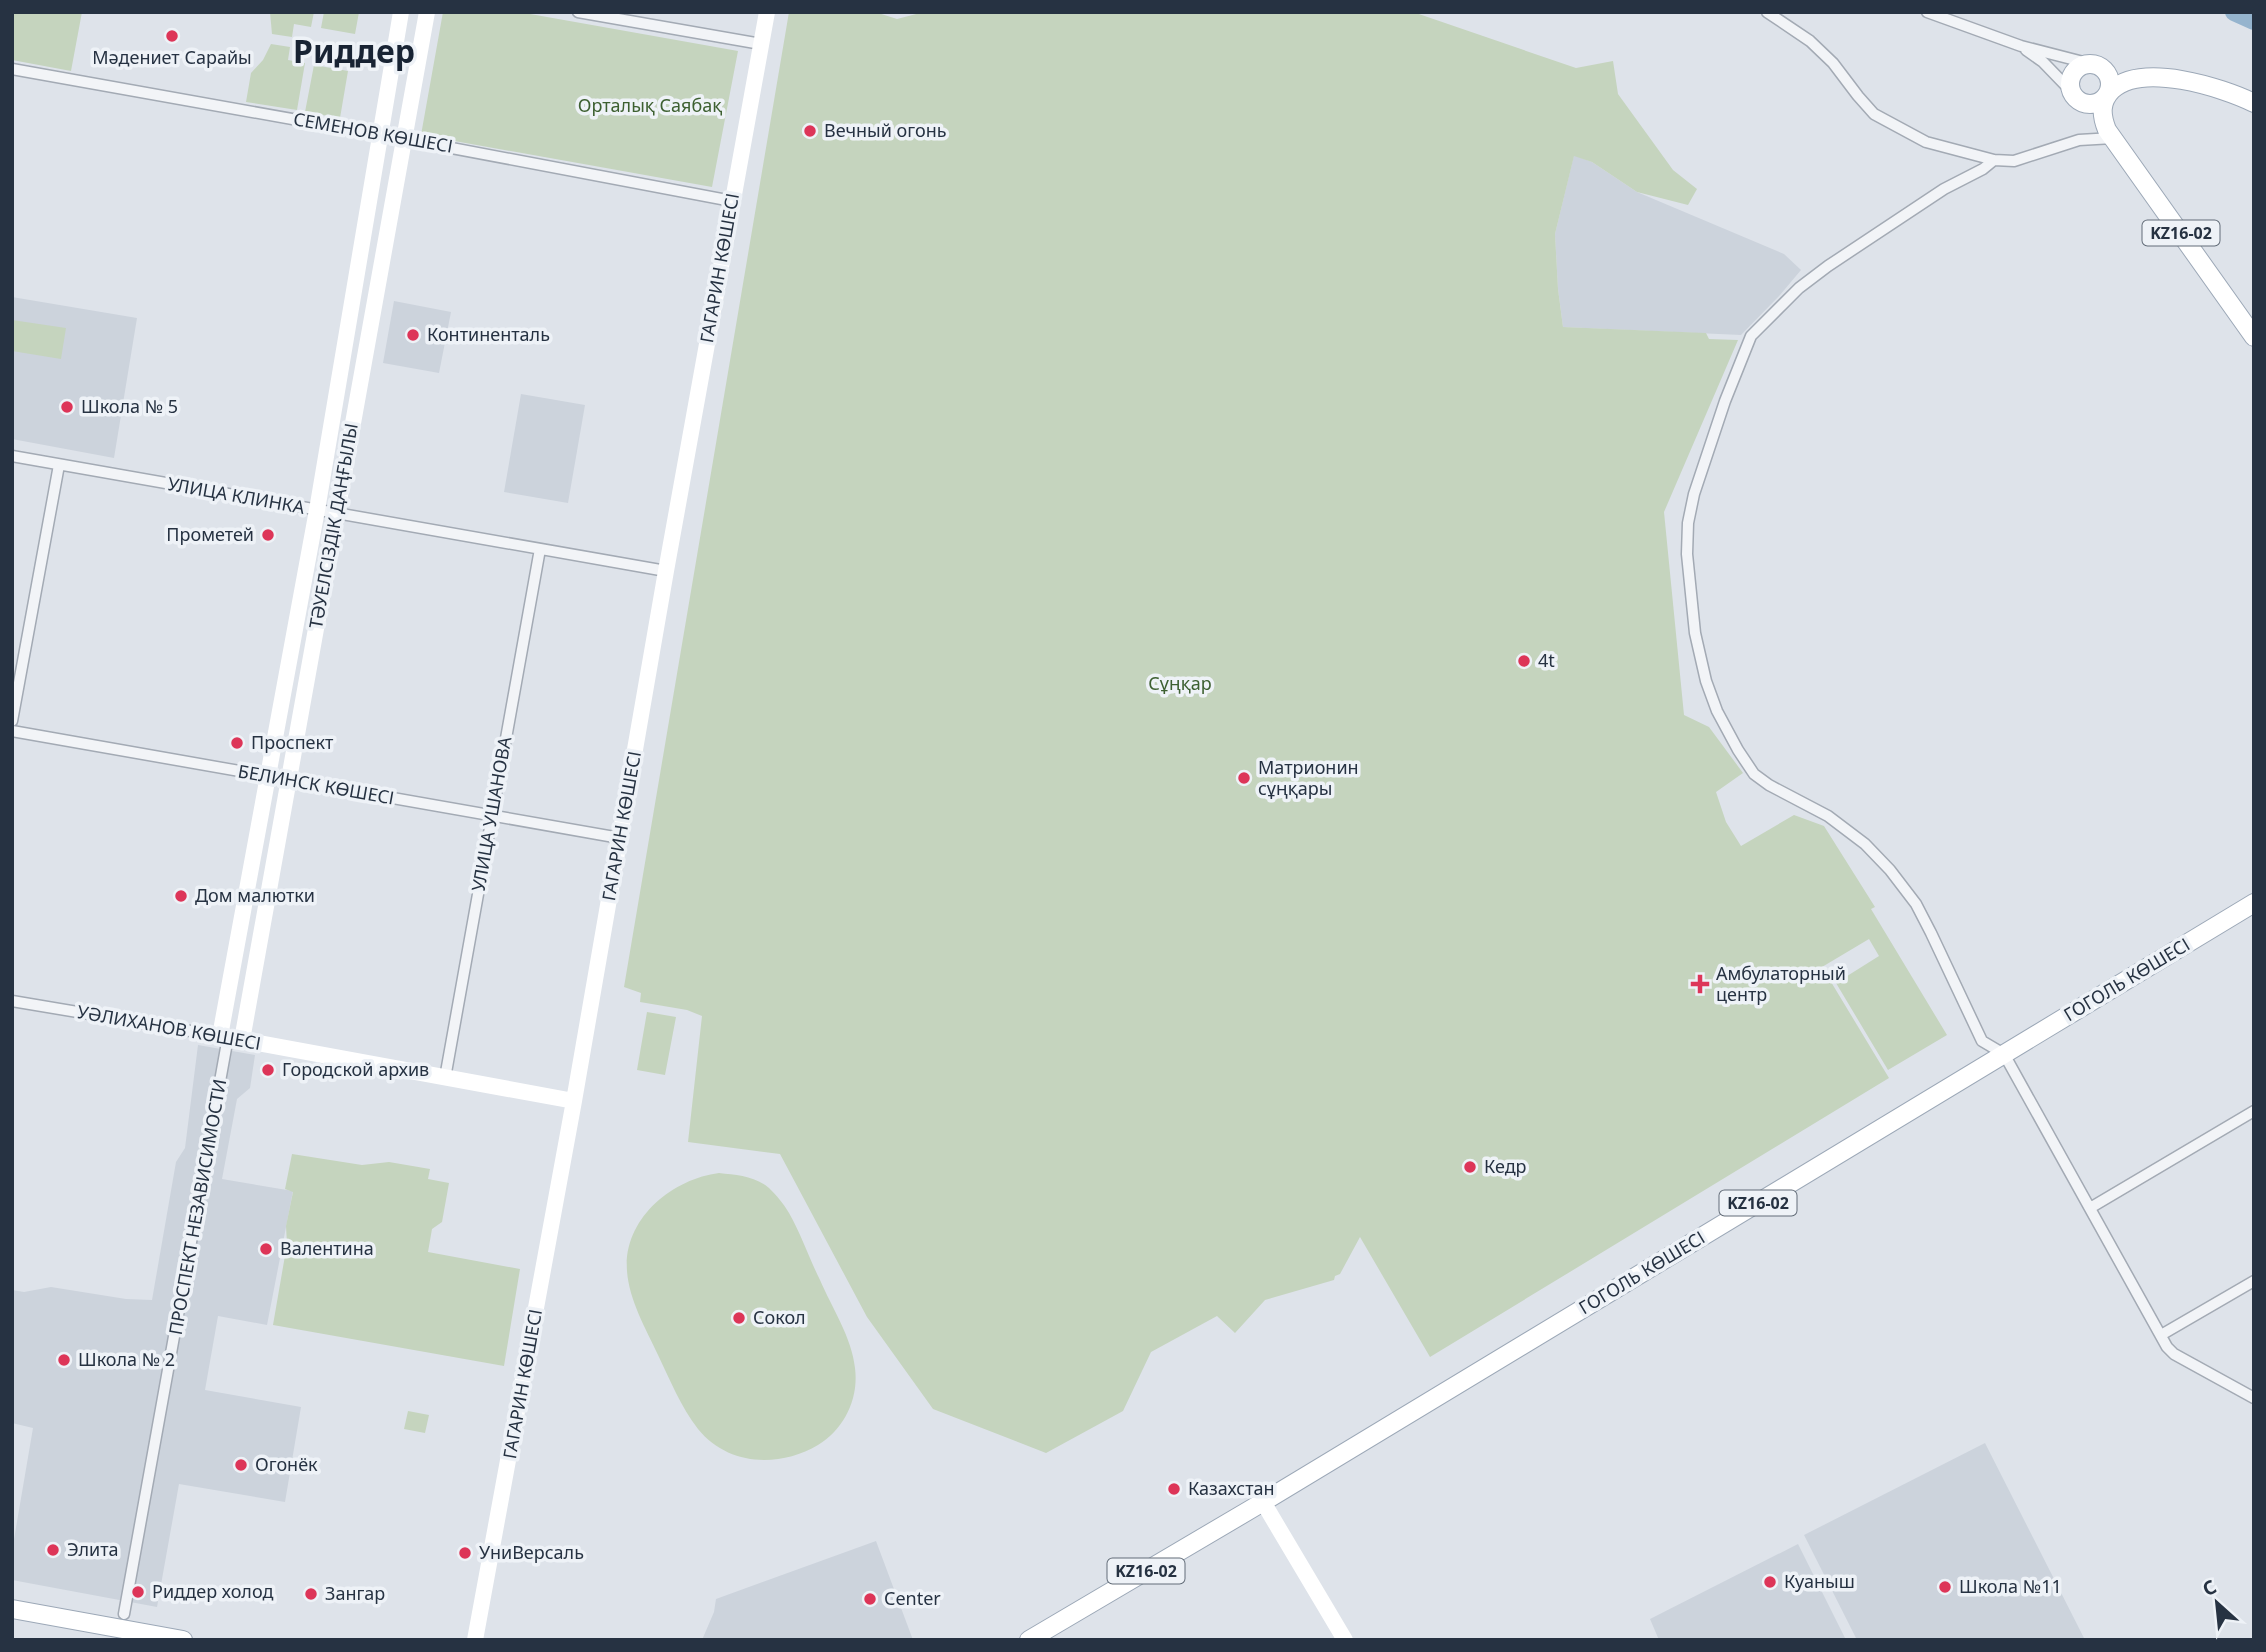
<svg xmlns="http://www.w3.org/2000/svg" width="2266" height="1652" viewBox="0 0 2266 1652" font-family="'Noto Sans',sans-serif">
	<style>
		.built { fill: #ccd3dc }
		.green { fill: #c5d4be }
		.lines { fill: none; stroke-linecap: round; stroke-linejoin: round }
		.river { stroke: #95b4ce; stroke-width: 18 }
		.street-casing { stroke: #a3aab4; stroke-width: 13 }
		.primary-casing { stroke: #9ca8b7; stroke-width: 20 }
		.street { stroke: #f2f4f7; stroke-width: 10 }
		.secondary { stroke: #fff; stroke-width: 16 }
		.primary { stroke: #fff; stroke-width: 18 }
		.poi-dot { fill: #dd3558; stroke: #eef2f7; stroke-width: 2.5 }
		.labels { text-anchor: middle; stroke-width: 7; stroke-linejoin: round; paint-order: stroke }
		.shield { fill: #eef2f7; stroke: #626c78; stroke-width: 2 }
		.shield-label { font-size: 16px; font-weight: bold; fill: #263242 }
		.poi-label { font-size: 18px; fill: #263242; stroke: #eef2f7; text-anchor: start }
		.park-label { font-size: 18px; fill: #3d6031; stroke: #eef2f7 }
		.street-label { font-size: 18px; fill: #263242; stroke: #eef2f7 }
		.town-label { font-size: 32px; font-weight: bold; fill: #182333; stroke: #eef2f7 }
	</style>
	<rect width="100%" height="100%" fill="#dee3ea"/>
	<!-- built -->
	<path class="built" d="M1574,155l18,7 45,30 147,62 17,16 -21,25 -39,40 -178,-8 -5,-38 -3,-55z
		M12,297l125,21 -23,140 -102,-19z
		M394,301l57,11 -12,61 -56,-10z
		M521,394l64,11 -17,98 -64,-11z
		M198,1045l57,10 -5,33 -13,11 -15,80 71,12 -26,134 -49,-9 -13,74 96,17 -16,95 -106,-18 -22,123 -145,-27v-29l21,-123 -21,-5v-133l12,2 27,-5 75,12 26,1 24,-138 9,-14z
		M1985,1443l100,197h-228l-53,-105z
		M876,1541l37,99h-211l12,-28 2,-13z
		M1798,1544l48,96h-187l-9,-21z"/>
	<!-- green -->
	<path class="green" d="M12,12h70l-11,59 -59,-11z
		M270,12h44l-3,15 -17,-3 -2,13 -20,-3z
		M324,12h35l-4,22 -34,-6z
		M443,12h76l219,39 -26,136 -291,-52z
		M789,12h86l22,7 27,-7h489l163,56 37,-7 5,33 55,76 24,19 -9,16 -51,-13 -45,-30 -18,-6 -19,78 3,55 5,38 143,6 3,6 29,1 -74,172 20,203 25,12 34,46 -27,19 10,30 15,24 53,-31 30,11 51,81 -4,2 76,126 -59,35 -52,-87 43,-27 -10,-17 -47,28 67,111 -459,279 -70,-120 -20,37 -5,2 -1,4 -69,20 -30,33 -18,-17 -66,36 -28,59 -77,42 -113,-44 -66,-92 -87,-163 -92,-12 14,-126 -15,-6 -47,-8 1,-9 -17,-6z
		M271,44l19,3 -2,13 17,3 -8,47 -51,-8 5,-29 12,-13z
		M314,65l34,6 -8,47 -35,-6z
		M12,320l54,8 -5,31 -49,-8z
		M647,1012l29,5 -11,58 -28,-5z
		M292,1154l70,11 27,-3 41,7 -2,10 21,4 -7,39 -10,7 -4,23 92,17 -16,97 -231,-41 14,-81 -1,-18 7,-34 -8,-3z
		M719,1173c18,2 36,3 50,15 7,7 15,16 20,25 12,21 20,45 31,67 12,28 32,58 35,88 4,31 -11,61 -37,77 -39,23 -90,21 -120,-16 -17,-22 -28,-49 -40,-74 -12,-26 -29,-55 -31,-84 -4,-52 45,-92 92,-98z
		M408,1411l21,4 -4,18 -21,-4z"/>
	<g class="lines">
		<!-- river -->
		<path class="river" d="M2234,12l20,9"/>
		<defs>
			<path id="street" d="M578,12l183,32
				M1767,12l43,29 23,22 25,33 16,18 52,28 68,18 20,1 65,-21 34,-2
				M1927,12l94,34 74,19
				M2026,50l17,12 29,30
				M12,69l392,70 328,62
				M1994,160l-11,9 -39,20 -116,77 -29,22 -48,48 -26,65 -31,93 -6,29 -1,31 8,79 11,48 11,30 21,39 16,24 15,11 59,31 37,28 25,26 26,34 15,29 51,108 22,13 163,293 7,7 80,44
				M12,456l654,115
				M12,721l47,-256
				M12,731l608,107
				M12,1001l208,35
				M445,1078l95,-529
				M2090,1208l164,-97
				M2161,1335l93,-54
				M124,1614l102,-566"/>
			<path id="primary" d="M2070 84a20 20 0 1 1 40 0a20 20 0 1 1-40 0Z
				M2254,103c-33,-16 -112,-41 -142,-13 -12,12 -11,25 -5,40l147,207
				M12,1609l171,31
				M1029,1640l234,-138 991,-599"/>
		</defs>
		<!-- street casing -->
		<use href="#street" class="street-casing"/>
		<!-- primary casing -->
		<use href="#primary" class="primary-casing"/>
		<!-- street -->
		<use href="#street" class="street"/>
		<!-- secondary -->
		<path class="secondary" d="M401,12l-84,498 -97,526 354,65
			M242,1040l185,-1028
			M1263,1502l82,138
			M475,1640l99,-539 92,-530 101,-559"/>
		<!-- primary -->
		<use href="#primary" class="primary"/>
	</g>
	<!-- markers -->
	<g class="poi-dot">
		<circle cx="172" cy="36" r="7"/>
		<circle cx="810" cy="131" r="7"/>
		<circle cx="413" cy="335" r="7"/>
		<circle cx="67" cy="407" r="7"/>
		<circle cx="268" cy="535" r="7"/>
		<circle cx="1524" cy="661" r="7"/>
		<circle cx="237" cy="743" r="7"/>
		<circle cx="1244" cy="778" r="7"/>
		<circle cx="181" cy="896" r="7"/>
		<path d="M1696.5 973.5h7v7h7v7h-7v7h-7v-7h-7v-7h7z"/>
		<circle cx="268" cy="1070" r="7"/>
		<circle cx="1470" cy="1167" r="7"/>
		<circle cx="266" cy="1249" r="7"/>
		<circle cx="739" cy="1318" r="7"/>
		<circle cx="64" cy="1360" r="7"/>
		<circle cx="241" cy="1465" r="7"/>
		<circle cx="1174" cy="1489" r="7"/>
		<circle cx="53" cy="1550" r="7"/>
		<circle cx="465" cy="1553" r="7"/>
		<circle cx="1770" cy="1582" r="7"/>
		<circle cx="1945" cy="1587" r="7"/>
		<circle cx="138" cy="1592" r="7"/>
		<circle cx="311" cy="1594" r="7"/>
		<circle cx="870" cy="1599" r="7"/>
	</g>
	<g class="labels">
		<!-- shield labels -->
		<g class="shield">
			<rect x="2142.5" y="220.5" width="77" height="25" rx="5"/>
			<rect x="1719.5" y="1190.5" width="77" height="25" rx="5"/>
			<rect x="1107.5" y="1558.5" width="77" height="25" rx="5"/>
		</g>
		<g class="shield-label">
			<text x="2181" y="239">KZ16-02</text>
			<text x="1758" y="1209">KZ16-02</text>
			<text x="1146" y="1577">KZ16-02</text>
		</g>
		<!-- poi labels -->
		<g class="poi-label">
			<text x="172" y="64" text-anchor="middle">Мәдениет Сарайы</text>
			<text x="824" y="137">Вечный огонь</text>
			<text x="427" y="341">Континенталь</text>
			<text x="81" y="413">Школа № 5</text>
			<text x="254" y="541" text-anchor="end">Прометей</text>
			<text x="1538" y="667">4t</text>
			<text x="251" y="749">Проспект</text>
			<text x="1258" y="774">Матрионин<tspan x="1258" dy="21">сұңқары</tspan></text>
			<text x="195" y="902">Дом малютки</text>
			<text x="1716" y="980">Амбулаторный<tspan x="1716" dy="21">центр</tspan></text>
			<text x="282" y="1076">Городской архив</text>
			<text x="1484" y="1173">Кедр</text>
			<text x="280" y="1255">Валентина</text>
			<text x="753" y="1324">Сокол</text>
			<text x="78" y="1366">Школа № 2</text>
			<text x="255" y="1471">Огонёк</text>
			<text x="1188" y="1495">Казахстан</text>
			<text x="67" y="1556">Элита</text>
			<text x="479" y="1559">УниВерсаль</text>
			<text x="1784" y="1588">Куаныш</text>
			<text x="1959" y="1593">Школа №11</text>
			<text x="152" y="1598">Риддер холод</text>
			<text x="325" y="1600">Зангар</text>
			<text x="884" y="1605">Center</text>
		</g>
		<!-- park labels -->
		<g class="park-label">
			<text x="650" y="112">Орталық Саябақ</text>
			<text x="1180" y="690">Сұңқар</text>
		</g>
		<!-- street labels -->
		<g class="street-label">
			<text transform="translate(373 133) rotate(10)" y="6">СЕМЕНОВ КӨШЕСІ</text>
			<text transform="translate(720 268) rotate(-80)" y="6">ГАГАРИН КӨШЕСІ</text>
			<text transform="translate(236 496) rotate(10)" y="6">УЛИЦА КЛИНКА</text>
			<text transform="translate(334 526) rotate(-80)" y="6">ТӘУЕЛСІЗДІК ДАҢҒЫЛЫ</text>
			<text transform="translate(316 785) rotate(10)" y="6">БЕЛИНСК КӨШЕСІ</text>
			<text transform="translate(492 814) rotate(-80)" y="6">УЛИЦА УШАНОВА</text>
			<text transform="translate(622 826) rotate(-80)" y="6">ГАГАРИН КӨШЕСІ</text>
			<text transform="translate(2127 980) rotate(-31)" y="6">ГОГОЛЬ КӨШЕСІ</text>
			<text transform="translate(169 1028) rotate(10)" y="6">УӘЛИХАНОВ КӨШЕСІ</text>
			<text transform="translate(198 1207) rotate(-80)" y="6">ПРОСПЕКТ НЕЗАВИСИМОСТИ</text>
			<text transform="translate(1642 1273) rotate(-31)" y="6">ГОГОЛЬ КӨШЕСІ</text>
			<text transform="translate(523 1384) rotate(-80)" y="6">ГАГАРИН КӨШЕСІ</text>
		</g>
		<!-- town labels -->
		<g class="town-label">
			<text x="354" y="63">Риддер</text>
		</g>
	</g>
	<!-- border -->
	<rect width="2266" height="1652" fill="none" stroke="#263242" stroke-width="28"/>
	<!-- north arrow -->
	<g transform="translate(2217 1603) rotate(333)" stroke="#eef2f7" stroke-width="5" paint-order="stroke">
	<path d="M0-5L12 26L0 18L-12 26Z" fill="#263242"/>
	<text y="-10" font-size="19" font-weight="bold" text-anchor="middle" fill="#263242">С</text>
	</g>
</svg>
